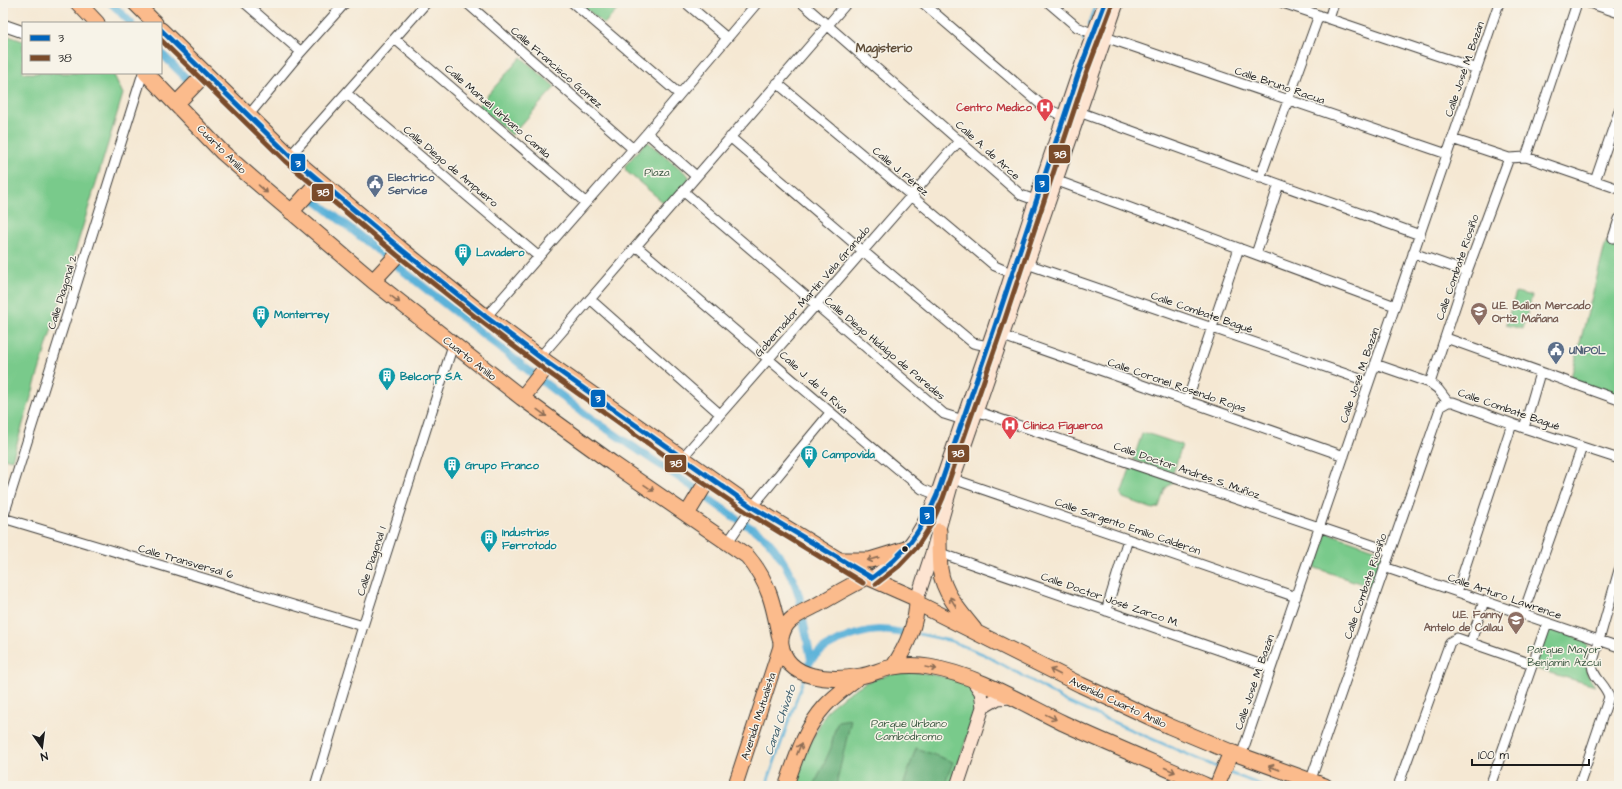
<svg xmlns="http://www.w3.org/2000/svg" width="1622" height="789" viewBox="0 0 1622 789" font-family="'Architects Daughter',sans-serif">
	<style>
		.green { fill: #79ca8b; stroke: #4a7354 }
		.forest { fill: #62ae77; stroke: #3f654a }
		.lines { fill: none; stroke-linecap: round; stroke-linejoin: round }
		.stream { stroke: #5cb2d9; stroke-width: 2.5 }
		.canal { stroke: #5cb2d9; stroke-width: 8 }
		.minor-casing { stroke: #3d3b37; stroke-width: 11 }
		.tertiary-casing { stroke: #3d3b37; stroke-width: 13 }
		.secondary-casing { stroke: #3d3b37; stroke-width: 15 }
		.primary-casing { stroke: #3d3b37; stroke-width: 16 }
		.trunk-casing { stroke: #3d3b37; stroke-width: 17 }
		.minor { stroke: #fff; stroke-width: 9 }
		.tertiary { stroke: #fff; stroke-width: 11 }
		.secondary { stroke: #fde4d1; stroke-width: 13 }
		.primary { stroke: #fbbb8c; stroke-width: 14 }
		.trunk { stroke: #fbbb8c; stroke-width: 15 }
		.bus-1-casing { stroke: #f7f3e8; stroke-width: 8 }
		.bus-2-casing { stroke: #f7f3e8; stroke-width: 8 }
		.bus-1 { stroke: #0065bd; stroke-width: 5 }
		.bus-2 { stroke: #7a4b2a; stroke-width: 5 }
		.oneway { stroke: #8c6c54 }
		.bus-dot { fill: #1c1c1c; stroke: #f7f3e8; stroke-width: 1.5 }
		.labels { text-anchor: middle; stroke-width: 3; stroke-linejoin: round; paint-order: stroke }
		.street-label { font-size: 11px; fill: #1c1c1c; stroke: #f7f3e8 }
		.health-label { font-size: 11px; font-weight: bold; fill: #be3a42; stroke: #f7f3e8; text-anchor: end }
		.park-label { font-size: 11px; fill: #3d5943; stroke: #f7f3e8 }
		.service-label { font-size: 11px; font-weight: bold; fill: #4e5e75; stroke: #f7f3e8; text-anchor: start }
		.culture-label { font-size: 11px; font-weight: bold; fill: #0d838f; stroke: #f7f3e8; text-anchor: start }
		.education-label { font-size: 11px; font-weight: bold; fill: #785e54; stroke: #f7f3e8; text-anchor: start }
		.neighbourhood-label { font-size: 12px; font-weight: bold; fill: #614f3a; stroke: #f7f3e8 }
		.water-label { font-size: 12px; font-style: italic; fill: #365868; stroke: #f7f3e8 }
		.line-badge { stroke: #f7f3e8; stroke-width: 1.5 }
		.badge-label { font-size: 11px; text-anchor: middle; font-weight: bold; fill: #fff }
	</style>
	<rect width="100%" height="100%" fill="#f7f3e8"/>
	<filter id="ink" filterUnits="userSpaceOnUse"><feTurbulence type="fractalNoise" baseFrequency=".025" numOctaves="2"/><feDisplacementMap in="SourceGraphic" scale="8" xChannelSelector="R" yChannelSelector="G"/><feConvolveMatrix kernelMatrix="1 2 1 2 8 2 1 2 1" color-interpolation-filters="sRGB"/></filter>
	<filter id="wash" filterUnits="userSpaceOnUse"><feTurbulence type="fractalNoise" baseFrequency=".012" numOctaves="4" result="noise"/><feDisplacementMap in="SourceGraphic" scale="16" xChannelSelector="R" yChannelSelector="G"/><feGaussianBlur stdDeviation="0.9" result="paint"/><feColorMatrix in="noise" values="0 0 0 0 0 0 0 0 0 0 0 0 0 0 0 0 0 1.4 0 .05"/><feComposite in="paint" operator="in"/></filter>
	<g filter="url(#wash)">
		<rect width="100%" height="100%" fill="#f5e8d3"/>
		<!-- green -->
		<path class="green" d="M579,3h45l-20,21z
			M3,34l20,7v32h90l10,21 -111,366 -9,-2z
			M521,57l34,30 -43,48 -34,-29z
			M648,142l41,34v4l-20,22h-6l-37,-31 -1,-5 19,-22z
			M1606,242l13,4v150l-49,-15z
			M1516,292l16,4 -9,33 -17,-4z
			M1146,433l36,12 -9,28 -40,-13 9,-26z
			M1131,466l43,15 -9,8 -6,18 -6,2 -30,-11 -2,-4z
			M1323,531l60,21 -12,35 -61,-21z
			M1549,627l35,13c7,7 3,12 2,21 -1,10 3,18 9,25l-62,-18z
			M912,671l54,10 8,8 3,17 -26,80h-157l13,-37 21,-40 17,-14 21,-13 25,-8z"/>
		<!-- forest -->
		<path class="forest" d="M851,719l-15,67h-22l17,-38 3,-16 4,-11z
			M916,748l37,14 -9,24h-41z"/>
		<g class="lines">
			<!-- stream -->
			<path class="stream" d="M1088,25l8,-22
				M1083,41l1,-4
				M919,634l32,7 32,13 44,24 40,24 152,66
				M808,668l3,-9
				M1227,772l37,14
				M766,786l38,-108"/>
			<!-- canal -->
			<path class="canal" d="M111,3l20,20
				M161,53l29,29
				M311,197l75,60
				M396,265l137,109
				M542,381l47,36 107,72
				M706,497l31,22
				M745,524c5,4 11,6 16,10 17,14 36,48 40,70
				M803,619l8,40
				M808,666c7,-20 51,-35 71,-36 8,0 17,2 25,3"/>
		</g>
	</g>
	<g filter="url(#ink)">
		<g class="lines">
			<defs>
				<path id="minor" d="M245,3l56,49
					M467,3l165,145
					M573,3l106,91
					M686,3l41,35
					M802,3l219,192 14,5
					M923,3l122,105 19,8
					M1049,3l28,24 17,7
					M1283,3l194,66
					M1589,3l30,10
					M1329,19l5,-16
					M1105,37l342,117
					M395,39l190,163
					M777,83l218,183 16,7
					M346,93l193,164
					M1079,112l341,123
					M248,116l53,-64 44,-49
					M647,133l49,43
					M730,137l133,114 110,92 15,3
					M1452,139l57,19 17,-1 93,32
					M290,156l136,-153
					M1526,157l51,-154
					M1260,178l59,-163
					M1055,180l340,126
					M1595,181l24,-70
					M683,191l261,223 19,6
					M1613,238l6,-19
					M636,246c96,81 189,163 286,243l15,6
					M1413,253l54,19
					M1256,254l23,-70
					M1027,264l342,118
					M590,299l130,115
					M486,317l161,-184 110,-130
					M1003,336l341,120
					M1446,338l173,62
					M540,357l307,-354
					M1375,364l55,19 8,6 10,13
					M1430,383l35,-106 44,-119
					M1187,401l52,-153
					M976,411l414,140
					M1524,428l16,-55
					M682,458l278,-318
					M953,479l343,118
					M3,518l140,-445
					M3,518l360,108
					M728,542l24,-35 78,-94
					M940,553l331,115
					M1384,567l235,80
					M1457,592l55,-168
					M1106,611l22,-72
					M1523,614l59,-167
					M1471,642l13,-41
					M1241,756l258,-753
					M1310,782l131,-376 7,-4h5l71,26 95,31
					M315,786l48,-160 90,-281
					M1398,786l52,-144 7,-4 75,26
					M1490,786l57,-163
					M1579,786l30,-89c-3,-13 -16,-18 -17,-32l27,-95"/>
				<path id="tertiary" d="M3,25l20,7"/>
				<path id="secondary" d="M872,578c35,-24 49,-44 65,-83l57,-166 47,-145 38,-112 26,-69
					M917,599l16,-49 20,-71 164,-476
					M983,707l15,-9 12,-1
					M957,786l26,-79 -2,-15 -9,-13"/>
				<path id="primary" d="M735,786l46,-141
					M786,786c10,-28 18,-57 39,-80 10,-11 23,-20 35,-30"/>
				<path id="trunk" d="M78,3l19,20
					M135,3l20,20
					M161,30l129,126 112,94 84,67 63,47 203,143 115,70 50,22c0,24 -11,49 -24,68
					M146,73l76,79 32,28 119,101 149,117 90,65 135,93c22,25 27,51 33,83
					M177,103l28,-29
					M291,212l28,-31
					M373,281l29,-31
					M522,398l27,-34
					M687,514l22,-36
					M939,531c0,12 0,25 1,38 3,23 19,42 34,60
					M842,560h28l36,-11
					M867,577c-17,9 -33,18 -50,28 -10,5 -23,10 -30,19 -4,5 -7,14 -6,20 5,37 52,37 80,32 11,-2 21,-7 32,-9 12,-2 25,-2 36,0 48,8 91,35 134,56 48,22 96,42 144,63
					M917,603l164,82 88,41 62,26 94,34
					M1217,786l14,-34"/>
			</defs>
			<!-- minor casing -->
			<use href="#minor" class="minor-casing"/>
			<!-- tertiary casing -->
			<use href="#tertiary" class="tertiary-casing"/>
			<!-- secondary casing -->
			<use href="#secondary" class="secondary-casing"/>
			<!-- primary casing -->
			<use href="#primary" class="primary-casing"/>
			<!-- trunk casing -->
			<use href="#trunk" class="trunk-casing"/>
			<!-- minor -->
			<use href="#minor" class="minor"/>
			<!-- tertiary -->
			<use href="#tertiary" class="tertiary"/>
			<!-- secondary -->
			<use href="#secondary" class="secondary"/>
			<!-- primary -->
			<use href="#primary" class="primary"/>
			<!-- trunk -->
			<use href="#trunk" class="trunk"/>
			<defs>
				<path id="bus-1" d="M161,30l129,126 112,94 84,67 63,47 203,143 120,71c33,-24 49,-46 65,-83l57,-166 85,-257 26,-69"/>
				<path id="bus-2" d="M161,40l124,121 112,94 85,67 63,48 160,114 43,29 115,70
					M876,584l23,-18 18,-19 14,-22 12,-27 58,-167 85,-257 26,-69"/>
			</defs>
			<!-- bus-1 casing -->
			<use href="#bus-1" class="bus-1-casing"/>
			<!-- bus-2 casing -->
			<use href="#bus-2" class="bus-2-casing"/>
			<!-- bus-1 -->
			<use href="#bus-1" class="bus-1"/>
			<!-- bus-2 -->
			<use href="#bus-2" class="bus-2"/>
		</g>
		<!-- one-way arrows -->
		<defs><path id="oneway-shaft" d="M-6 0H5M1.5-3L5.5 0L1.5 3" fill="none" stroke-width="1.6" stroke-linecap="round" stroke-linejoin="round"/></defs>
		<g class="oneway">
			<use href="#oneway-shaft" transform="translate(263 189) rotate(41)"/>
			<use href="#oneway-shaft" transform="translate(395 299) rotate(38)"/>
			<use href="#oneway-shaft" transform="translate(542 413) rotate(36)"/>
			<use href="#oneway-shaft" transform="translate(649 488) rotate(34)"/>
			<use href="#oneway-shaft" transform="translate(873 559) rotate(166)"/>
			<use href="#oneway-shaft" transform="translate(953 602) rotate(-122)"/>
			<use href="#oneway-shaft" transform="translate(931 668) rotate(10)"/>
			<use href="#oneway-shaft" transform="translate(1055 672) rotate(-153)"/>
			<use href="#oneway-shaft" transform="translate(1051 717) rotate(26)"/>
			<use href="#oneway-shaft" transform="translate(799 749) rotate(-69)"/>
			<use href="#oneway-shaft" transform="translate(1274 768) rotate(-160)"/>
			<use href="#oneway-shaft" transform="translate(1170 770) rotate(24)"/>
		</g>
	</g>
	<!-- icons -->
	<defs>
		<symbol id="hospital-pin" viewBox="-11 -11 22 30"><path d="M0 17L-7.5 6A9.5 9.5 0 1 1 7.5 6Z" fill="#e0444e" stroke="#f7f3e8"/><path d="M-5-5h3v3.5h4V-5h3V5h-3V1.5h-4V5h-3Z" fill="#fff"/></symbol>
		<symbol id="civic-pin" viewBox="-11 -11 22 30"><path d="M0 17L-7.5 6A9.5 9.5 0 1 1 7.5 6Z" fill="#5c6f8a" stroke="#f7f3e8"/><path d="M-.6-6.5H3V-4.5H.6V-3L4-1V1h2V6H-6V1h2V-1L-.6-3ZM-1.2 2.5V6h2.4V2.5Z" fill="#fff"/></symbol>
		<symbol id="building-pin" viewBox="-11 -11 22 30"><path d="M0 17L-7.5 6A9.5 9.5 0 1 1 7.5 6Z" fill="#0f9aa8" stroke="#f7f3e8"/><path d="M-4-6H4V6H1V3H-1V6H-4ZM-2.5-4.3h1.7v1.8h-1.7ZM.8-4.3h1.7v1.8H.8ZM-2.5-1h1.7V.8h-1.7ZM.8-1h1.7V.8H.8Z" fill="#fff"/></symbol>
		<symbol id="school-pin" viewBox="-11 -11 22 30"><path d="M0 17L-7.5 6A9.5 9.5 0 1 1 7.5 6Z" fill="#8d6e63" stroke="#f7f3e8"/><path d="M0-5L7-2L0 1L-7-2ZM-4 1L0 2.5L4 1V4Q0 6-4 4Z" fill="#fff"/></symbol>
	</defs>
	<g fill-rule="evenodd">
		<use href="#hospital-pin" x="1035" y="97" width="20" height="27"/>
		<use href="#civic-pin" x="365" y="173" width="20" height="27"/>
		<use href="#building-pin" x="453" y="242" width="20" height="27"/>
		<use href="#school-pin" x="1469" y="301" width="20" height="27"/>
		<use href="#building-pin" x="251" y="304" width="20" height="27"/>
		<use href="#civic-pin" x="1546" y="340" width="20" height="27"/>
		<use href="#building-pin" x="377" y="366" width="20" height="27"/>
		<use href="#hospital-pin" x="1000" y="415" width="20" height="27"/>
		<use href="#building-pin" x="799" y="444" width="20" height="27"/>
		<use href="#building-pin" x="442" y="455" width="20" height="27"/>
		<use href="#building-pin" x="479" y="528" width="20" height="27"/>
		<use href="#school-pin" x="1506" y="610" width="20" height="27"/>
	</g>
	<!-- markers -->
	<circle class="bus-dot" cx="905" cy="549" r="3.5"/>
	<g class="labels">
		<!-- street labels -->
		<g class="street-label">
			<text transform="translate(557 67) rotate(41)" y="4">Calle Francisco Gomez</text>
			<text transform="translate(1464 69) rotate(-71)" y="4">Calle José M. Bazán</text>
			<text transform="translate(1280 85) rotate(19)" y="4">Calle Bruno Racua</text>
			<text transform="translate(498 111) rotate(41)" y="4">Calle Manuel Urbano Camila</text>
			<text transform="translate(222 149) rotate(45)" y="4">Cuarto Anillo</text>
			<text transform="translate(988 150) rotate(42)" y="4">Calle A. de Arce</text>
			<text transform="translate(451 166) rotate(40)" y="4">Calle Diego de Ampuero</text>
			<text transform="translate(901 171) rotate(40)" y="4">Calle J. Pérez</text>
			<text transform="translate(1457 267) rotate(-71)" y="4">Calle Combate Riosiño</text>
			<text transform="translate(812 291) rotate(-49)" y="4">Gobernador Martín Vela Granado</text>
			<text transform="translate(62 292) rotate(-73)" y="4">Calle Diagonal 2</text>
			<text transform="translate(1202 312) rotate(19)" y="4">Calle Combate Bagué</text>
			<text transform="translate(885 348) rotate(40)" y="4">Calle Diego Hidalgo de Paredes</text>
			<text transform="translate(470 358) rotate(38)" y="4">Cuarto Anillo</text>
			<text transform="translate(1359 375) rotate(-71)" y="4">Calle José M. Bazán</text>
			<text transform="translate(814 382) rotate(42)" y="4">Calle J. de la Riva</text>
			<text transform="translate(1177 385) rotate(19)" y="4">Calle Coronel Rosendo Rojas</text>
			<text transform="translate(1509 409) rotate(19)" y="4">Calle Combate Bagué</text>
			<text transform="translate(1187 470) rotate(19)" y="4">Calle Doctor Andrés S. Muñoz</text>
			<text transform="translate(1128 526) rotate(19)" y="4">Calle Sargento Emilio Calderón</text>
			<text transform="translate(186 561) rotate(16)" y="4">Calle Transversal 6</text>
			<text transform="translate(371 561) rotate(-72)" y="4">Calle Diagonal 1</text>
			<text transform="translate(1365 586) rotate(-71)" y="4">Calle Combate Riosiño</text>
			<text transform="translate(1505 596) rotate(19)" y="4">Calle Arturo Lawrence</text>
			<text transform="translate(1110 599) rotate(19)" y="4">Calle Doctor José Zarco M.</text>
			<text transform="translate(1254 682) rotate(-71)" y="4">Calle José M. Bazán</text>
			<text transform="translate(1118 702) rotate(25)" y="4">Avenida Cuarto Anillo</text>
			<text transform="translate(758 716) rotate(-72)" y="4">Avenida Mutualista</text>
		</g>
		<!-- health labels -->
		<g class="health-label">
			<text x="1032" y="111">Centro Medico</text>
			<text x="1023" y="429" text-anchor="start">Clinica Figueroa</text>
		</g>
		<!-- park labels -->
		<g class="park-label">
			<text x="657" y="176">Plaza</text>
			<text x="1564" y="653">Parque Mayor<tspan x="1564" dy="13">Benjamín Azcui</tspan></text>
			<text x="909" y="727">Parque Urbano<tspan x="909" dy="13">Cambódromo</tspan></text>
		</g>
		<!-- service labels -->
		<g class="service-label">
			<text x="388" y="181">Electrico<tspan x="388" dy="13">Service</tspan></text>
			<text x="1569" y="354">UNIPOL</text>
		</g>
		<!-- culture labels -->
		<g class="culture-label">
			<text x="476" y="256">Lavadero</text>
			<text x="274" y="318">Monterrey</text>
			<text x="400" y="380">Belcorp S.A.</text>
			<text x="822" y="458">Campovida</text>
			<text x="465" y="469">Grupo Franco</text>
			<text x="502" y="536">Industrias<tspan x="502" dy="13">Ferrotodo</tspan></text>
		</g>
		<!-- education labels -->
		<g class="education-label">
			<text x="1492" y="309">U.E. Bailon Mercado<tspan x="1492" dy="13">Ortiz Mañana</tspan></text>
			<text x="1503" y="618" text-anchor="end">U.E. Fanny<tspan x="1503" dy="13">Antelo de Callau</tspan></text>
		</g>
		<!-- neighbourhood labels -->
		<g class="neighbourhood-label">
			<text x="884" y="52">Magisterio</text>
		</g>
		<!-- water labels -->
		<g class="water-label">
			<text transform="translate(780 720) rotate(-71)" y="4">Canal Chivato</text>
		</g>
	</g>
	<g class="line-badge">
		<rect x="1048" y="144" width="23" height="20" rx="4" fill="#7a4b2a"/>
		<rect x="290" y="153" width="16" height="19" rx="4" fill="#0065bd"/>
		<rect x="1034" y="174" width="16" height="19" rx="4" fill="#0065bd"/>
		<rect x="311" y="183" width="23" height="19" rx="4" fill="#7a4b2a"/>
		<rect x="590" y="389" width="16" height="19" rx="4" fill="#0065bd"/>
		<rect x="947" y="444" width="23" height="19" rx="4" fill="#7a4b2a"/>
		<rect x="664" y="454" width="23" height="19" rx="4" fill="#7a4b2a"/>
		<rect x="919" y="506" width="16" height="19" rx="4" fill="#0065bd"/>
	</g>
	<g class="badge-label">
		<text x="1060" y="158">38</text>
		<text x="298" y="167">3</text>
		<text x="1042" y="187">3</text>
		<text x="323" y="196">38</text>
		<text x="598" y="402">3</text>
		<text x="958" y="457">38</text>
		<text x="676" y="467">38</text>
		<text x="927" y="519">3</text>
	</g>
	<!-- margin -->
	<rect width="1622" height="789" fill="none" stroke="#f7f3e8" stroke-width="16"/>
	<!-- legend -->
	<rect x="22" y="22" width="140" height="52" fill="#f7f3e8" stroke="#9f9d96"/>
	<rect x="30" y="35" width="20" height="6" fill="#0065bd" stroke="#9f9d96"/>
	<text x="58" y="42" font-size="12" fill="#1c1c1c">3</text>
	<rect x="30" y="55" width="20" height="6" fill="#7a4b2a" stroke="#9f9d96"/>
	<text x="58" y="62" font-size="12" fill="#1c1c1c">38</text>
	<!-- north arrow -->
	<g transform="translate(42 747) rotate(166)" stroke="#f7f3e8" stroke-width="3" paint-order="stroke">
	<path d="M0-3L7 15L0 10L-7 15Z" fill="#1c1c1c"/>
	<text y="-6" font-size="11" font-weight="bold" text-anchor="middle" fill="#1c1c1c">N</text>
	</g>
	<!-- scale -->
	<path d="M1472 759v6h117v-6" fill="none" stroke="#1c1c1c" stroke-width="2"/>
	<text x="1478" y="759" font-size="12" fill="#1c1c1c" stroke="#f7f3e8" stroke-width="3" paint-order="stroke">100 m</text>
</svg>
